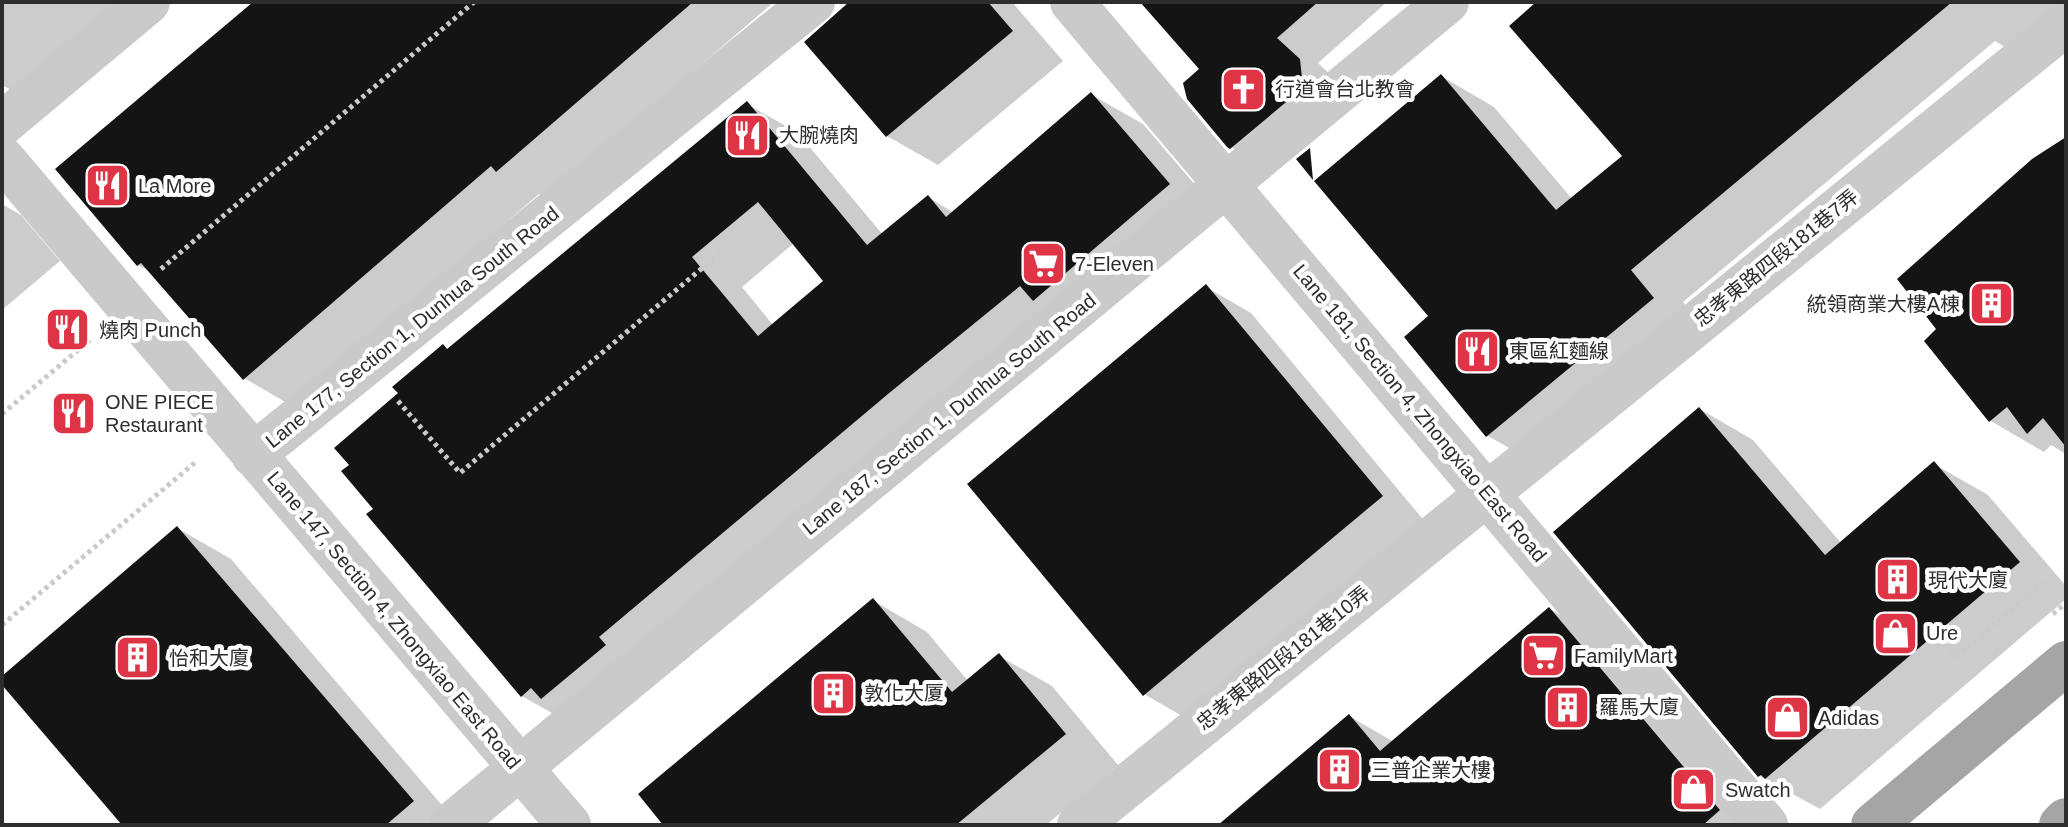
<svg xmlns="http://www.w3.org/2000/svg" width="2068" height="827" viewBox="0 0 2068 827" font-family="Helvetica,'Noto Sans TC',sans-serif">
	<style>
		.shadow { fill: #0003; fill-rule: evenodd }
		.building { fill: #141414; fill-rule: evenodd }
		.lines { fill: none; stroke-linecap: round; stroke-linejoin: round }
		.path { stroke: #cacaca; stroke-width: 5; stroke-dasharray: 4 4; stroke-linecap: butt }
		.minor { stroke: #cacaca; stroke-width: 44 }
		.major { stroke: #a5a5a5; stroke-width: 44 }
		.labels { text-anchor: middle; stroke-width: 8; stroke-linejoin: round; paint-order: stroke }
		.poi-label { font-size: 20px; fill: #2d2d2d; stroke: #fff; text-anchor: start }
		.street-label { font-size: 20px; fill: #2d2d2d; stroke: #fff }
	</style>
	<rect width="100%" height="100%" fill="#fff"/>
	<!-- shadow -->
	<path class="shadow" d="M2,2h136l-114,95 -22,-12z
		M255,2h519l-228,196 -7,-4 -247,212 -48,-28 -93,-106 -13,-7z
		M853,2h159l51,59 -125,104 -51,-29z
		M1142,2h245l-69,61 23,22 -67,86 -46,-26 -26,-76z
		M1539,2h527v6l-53,44 -18,-11 -312,261 23,28 -165,136 -53,-30 -82,-99 25,-20 10,-241 53,31 79,93 52,-44z
		M1092,95l51,29 77,90 -647,511 -51,-29 -146,-186 -24,-45 48,-72 43,-46 6,3 298,-246 51,29 85,102 45,-38 26,16zM794,243l32,39 -53,43 -31,-38z
		M2066,140v314l-15,-9 -7,7 -53,-31 -64,-80 12,-12z
		M2,204l19,11 39,46 -58,49z
		M1206,287l45,26 175,210 -237,197 -45,-26z
		M1700,409l53,31 88,103 93,-79 54,31 78,91v13l-246,210 -60,-33z
		M177,528l54,31 228,266h-337l-120,-147z
		M874,601l53,31 41,49 31,-25 53,30 66,79 -72,60h-380z
		M1550,609l53,31 156,185h-538l128,-109 45,26z"/>
	<!-- building -->
	<path class="building" d="M253,2h440l-197,170 -5,-6 -248,214 -102,-117 -4,3 -82,-97z
		M849,2h139l25,29 -127,106 -82,-95z
		M1140,2h178l-41,36 23,21 3,29 -73,61 -3,-2 -40,-48 -4,-16 16,-14z
		M1536,2h416l-321,268 23,28 -168,139 -82,-100 24,-21 -114,-135 127,-107 115,136 66,-54 -113,-130z
		M1091,92l79,92 -137,117 -13,-15 -132,108 -289,243 7,8 -65,54 -10,-11 -10,9 -155,-183 7,-5 -32,-38 8,-6 -15,-17 64,-55 -6,-6 51,-43 4,5 300,-248 120,144 61,-50 18,22zM758,202l65,79 -65,55 -66,-79z
		M2066,137v310l-23,-29 -16,16 -20,-27 -18,15 -65,-81 12,-12 -39,-50 135,-120z
		M1310,148l3,32 -17,-21z
		M1206,284l177,212 -240,200 -176,-212z
		M1699,407l126,148 109,-94 86,101 -255,217 -4,-4 -3,2 -205,-245z
		M177,526l237,275 -28,24h-264l-120,-140v-9z
		M873,598l79,94 47,-39 67,81 -110,91h-293l-25,-31z
		M1549,607l171,203 -17,15h-485l131,-111 31,37z"/>
	<g class="lines">
		<!-- path -->
		<path class="path" d="M161,269l313,-267
			M398,401l62,72 260,-220
			M2,414l88,-74
			M2053,614l13,-11
			M2,625l195,-164
			M1950,649l7,7 87,-74"/>
		<!-- minor -->
		<path class="minor" d="M1072,2l694,823
			M2,124l146,-122
			M2,158l567,667
			M253,455l560,-453
			M451,825l996,-823
			M1079,825l987,-801"/>
		<!-- major -->
		<path class="major" d="M1873,825l193,-162
			M2061,825l5,-5"/>
	</g>
	<!-- icons -->
	<defs>
		<symbol id="church-square" viewBox="-11 -11 22 22"><rect x="-9" y="-9" width="18" height="18" rx="4" fill="#df3446" stroke="#fff"/><path d="M-1.2-6h2.4v3.5h3.3v2.4h-3.3V6h-2.4V-.1h-3.3v-2.4h3.3Z" fill="#fff"/></symbol>
		<symbol id="restaurant-square" viewBox="-11 -11 22 22"><rect x="-9" y="-9" width="18" height="18" rx="4" fill="#df3446" stroke="#fff"/><path d="M-5-6h1v4h1v-4h1v4h1v-4h1v5L-1.5 .5V6h-2V.5L-5-1ZM5-6V6H3V1.5H1.5Q1.5-4 5-6Z" fill="#fff"/></symbol>
		<symbol id="supermarket-square" viewBox="-11 -11 22 22"><rect x="-9" y="-9" width="18" height="18" rx="4" fill="#df3446" stroke="#fff"/><path d="M-6-5.5h2.5l.6 2H6L4.5 2H-2.5L-4.4-4H-6ZM-1.5 3.2a1.3 1.3 0 1 0 .1 0ZM3 3.2a1.3 1.3 0 1 0 .1 0Z" fill="#fff"/></symbol>
		<symbol id="building-square" viewBox="-11 -11 22 22"><rect x="-9" y="-9" width="18" height="18" rx="4" fill="#df3446" stroke="#fff"/><path d="M-4-6H4V6H1V3H-1V6H-4ZM-2.5-4.3h1.7v1.8h-1.7ZM.8-4.3h1.7v1.8H.8ZM-2.5-1h1.7V.8h-1.7ZM.8-1h1.7V.8H.8Z" fill="#fff"/></symbol>
		<symbol id="shop-square" viewBox="-11 -11 22 22"><rect x="-9" y="-9" width="18" height="18" rx="4" fill="#df3446" stroke="#fff"/><path d="M-5-2.5h2.3a2.7 3.5 0 0 1 5.4 0H5L5.5 6h-11ZM-1.5-2.5h3a1.5 2.3 0 0 0-3 0Z" fill="#fff"/></symbol>
	</defs>
	<g fill-rule="evenodd">
		<use href="#church-square" x="1218" y="64" width="51" height="51"/>
		<use href="#restaurant-square" x="722" y="110" width="51" height="51"/>
		<use href="#restaurant-square" x="82" y="160" width="51" height="51"/>
		<use href="#supermarket-square" x="1018" y="238" width="51" height="51"/>
		<use href="#building-square" x="1966" y="278" width="51" height="51"/>
		<use href="#restaurant-square" x="42" y="304" width="51" height="51"/>
		<use href="#restaurant-square" x="1452" y="326" width="51" height="51"/>
		<use href="#restaurant-square" x="48" y="388" width="51" height="51"/>
		<use href="#building-square" x="1872" y="554" width="51" height="51"/>
		<use href="#shop-square" x="1870" y="608" width="51" height="51"/>
		<use href="#supermarket-square" x="1518" y="630" width="51" height="51"/>
		<use href="#building-square" x="112" y="632" width="51" height="51"/>
		<use href="#building-square" x="808" y="668" width="51" height="51"/>
		<use href="#building-square" x="1542" y="682" width="51" height="51"/>
		<use href="#shop-square" x="1762" y="692" width="51" height="51"/>
		<use href="#building-square" x="1314" y="744" width="51" height="51"/>
		<use href="#shop-square" x="1668" y="764" width="51" height="51"/>
	</g>
	<g class="labels">
		<!-- poi labels -->
		<g class="poi-label">
			<text x="1275" y="96">行道會台北教會</text>
			<text x="779" y="142">大腕燒肉</text>
			<text x="138" y="193">La More</text>
			<text x="1075" y="271">7-Eleven</text>
			<text x="1960" y="311" text-anchor="end">統領商業大樓A棟</text>
			<text x="99" y="337">燒肉 Punch</text>
			<text x="1509" y="358">東區紅麵線</text>
			<text x="105" y="409">ONE PIECE<tspan x="105" dy="23">Restaurant</tspan></text>
			<text x="1928" y="587">現代大廈</text>
			<text x="1926" y="640">Ure</text>
			<text x="1574" y="663">FamilyMart</text>
			<text x="169" y="665">怡和大廈</text>
			<text x="864" y="700">敦化大厦</text>
			<text x="1599" y="714">羅馬大廈</text>
			<text x="1818" y="725">Adidas</text>
			<text x="1371" y="777">三普企業大樓</text>
			<text x="1725" y="797">Swatch</text>
		</g>
		<!-- street labels -->
		<g class="street-label">
			<text transform="translate(1776 258) rotate(-39)" y="7">忠孝東路四段181巷7弄</text>
			<text transform="translate(412 327) rotate(-39)" y="7">Lane 177, Section 1, Dunhua South Road</text>
			<text transform="translate(1420 413) rotate(50)" y="7">Lane 181, Section 4, Zhongxiao East Road</text>
			<text transform="translate(949 414) rotate(-39)" y="7">Lane 187, Section 1, Dunhua South Road</text>
			<text transform="translate(394 620) rotate(50)" y="7">Lane 147, Section 4, Zhongxiao East Road</text>
			<text transform="translate(1283 658) rotate(-39)" y="7">忠孝東路四段181巷10弄</text>
		</g>
	</g>
	<!-- border -->
	<rect width="2068" height="827" fill="none" stroke="#2d2d2d" stroke-width="8"/>
</svg>
